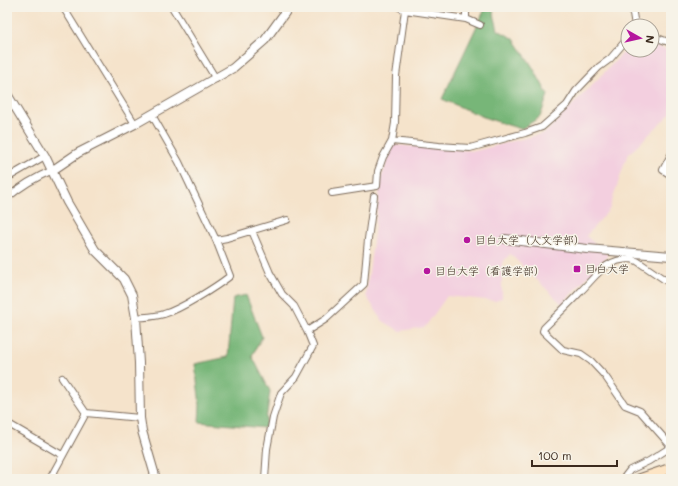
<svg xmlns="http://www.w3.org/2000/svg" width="678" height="486" viewBox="0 0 678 486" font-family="Mali,'Klee One',sans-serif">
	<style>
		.built { fill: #f3cfdf }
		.forest { fill: #77b678; stroke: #59704b }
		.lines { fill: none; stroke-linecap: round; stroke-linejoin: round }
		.minor-casing { stroke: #7c6b5b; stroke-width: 8 }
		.tertiary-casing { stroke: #7c6b5b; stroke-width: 10 }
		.secondary-casing { stroke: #7c6b5b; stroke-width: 11 }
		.minor { stroke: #fff; stroke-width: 6 }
		.tertiary { stroke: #fff; stroke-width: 8 }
		.secondary { stroke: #fde5c5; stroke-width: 9 }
		.poi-dot { fill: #b5179e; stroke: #f7f3e8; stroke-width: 1.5 }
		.labels { text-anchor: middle; stroke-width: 3; stroke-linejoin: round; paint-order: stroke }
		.poi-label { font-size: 11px; fill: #3b2a1e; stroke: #f7f3e8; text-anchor: start }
	</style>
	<rect width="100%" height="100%" fill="#f7f3e8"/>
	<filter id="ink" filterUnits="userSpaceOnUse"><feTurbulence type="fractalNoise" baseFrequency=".025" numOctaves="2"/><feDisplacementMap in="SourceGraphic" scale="8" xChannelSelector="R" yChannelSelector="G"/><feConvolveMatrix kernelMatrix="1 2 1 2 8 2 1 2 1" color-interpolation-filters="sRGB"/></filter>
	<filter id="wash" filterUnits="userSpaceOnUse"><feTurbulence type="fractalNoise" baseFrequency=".012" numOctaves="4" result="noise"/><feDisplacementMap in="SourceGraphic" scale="16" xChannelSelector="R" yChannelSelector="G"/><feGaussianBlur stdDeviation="0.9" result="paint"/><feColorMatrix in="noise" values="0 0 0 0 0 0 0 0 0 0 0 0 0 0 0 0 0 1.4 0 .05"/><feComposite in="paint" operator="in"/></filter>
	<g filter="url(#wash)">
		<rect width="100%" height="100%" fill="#f5e3cb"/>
		<!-- built -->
		<path class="built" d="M652,45l19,6v62l-44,43 -18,54 -23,26 22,19 -46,49 -52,-50 -8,9v35l-6,3 -49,-5 -22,31 -25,4 -17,-10 -17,-25 15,-117 12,-34 82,6 70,-18 83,-85v2h24z"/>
		<!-- forest -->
		<path class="forest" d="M486,7h11l-4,3 5,20 16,9 18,27 16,29 -8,22 -19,12 -35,-11 -44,-19z
			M246,295l16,42 -10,19 18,35 -5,37 -66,-6 1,-17 -5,-41 33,-7 5,-59z"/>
	</g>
	<g filter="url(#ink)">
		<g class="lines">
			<defs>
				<path id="minor" d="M63,7l72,117
					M172,7l44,72
					M280,7l5,7
					M399,7l6,3 61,9 14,6
					M632,7l3,19
					M466,19v-12
					M652,36l19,7
					M392,141l47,5 31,2 55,-15 17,-6 25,-22 9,-14 23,-24 11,-8 18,-21
					M671,155l-8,15 8,5
					M7,178l38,-22
					M332,193l45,-7 1,-15 5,-14 9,-16 3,-18 1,-47 9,-66
					M7,198c14,-12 29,-21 46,-28
					M252,231l18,42 12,21 12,12 13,25 6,15 -17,31 -15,16 -8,24 -6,32 -2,30
					M216,240l11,-2 60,-18
					M632,252l-1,7c-26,0 -34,16 -50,32 -12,13 -25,25 -37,37l-1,3 20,19 18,4 10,7 14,15 20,29 15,6 31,35
					M631,259l6,2 34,23
					M136,318c9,-1 19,-1 28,-4 17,-5 52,-27 66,-38l-14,-36 -37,-78 -27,-47
					M307,331l19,-12 38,-35 4,-45 6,-43
					M62,378l24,35 54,5
					M7,423l55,32
					M50,479l36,-66
					M623,479l7,-9 19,-9 22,-14"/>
				<path id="tertiary" d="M7,94l38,62 22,46 28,48 29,29 8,16 4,23 3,45 1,55 2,13 14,48
					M53,170l25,-17 57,-29 98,-56 32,-28 24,-33
					M505,239l82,10 84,7"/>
				<path id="secondary" d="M639,479l32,-11"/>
			</defs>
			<!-- minor casing -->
			<use href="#minor" class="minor-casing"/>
			<!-- tertiary casing -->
			<use href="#tertiary" class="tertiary-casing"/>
			<!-- secondary casing -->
			<use href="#secondary" class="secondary-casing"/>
			<!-- minor -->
			<use href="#minor" class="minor"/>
			<!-- tertiary -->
			<use href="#tertiary" class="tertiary"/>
			<!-- secondary -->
			<use href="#secondary" class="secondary"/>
		</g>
	</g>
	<!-- markers -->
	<g class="poi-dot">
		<circle cx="467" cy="240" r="4"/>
		<rect x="573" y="265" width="8" height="8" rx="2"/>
		<circle cx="427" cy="271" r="4"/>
	</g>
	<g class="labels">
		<!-- poi labels -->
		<g class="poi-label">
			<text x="475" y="244">目白大学（人文学部）</text>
			<text x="585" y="273">目白大学</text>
			<text x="435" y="275">目白大学（看護学部）</text>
		</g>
	</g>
	<!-- margin -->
	<rect width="678" height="486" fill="none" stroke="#f7f3e8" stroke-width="24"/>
	<!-- north arrow -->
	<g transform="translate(640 38) rotate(98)"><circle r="19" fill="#f7f3e8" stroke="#aca397"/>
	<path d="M0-3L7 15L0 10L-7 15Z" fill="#b5179e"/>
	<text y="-6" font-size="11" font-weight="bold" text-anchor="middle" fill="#3b2a1e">N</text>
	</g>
	<!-- scale -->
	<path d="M532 460v6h85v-6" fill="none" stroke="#3b2a1e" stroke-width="2"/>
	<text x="538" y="460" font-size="12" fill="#3b2a1e" stroke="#f7f3e8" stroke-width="3" paint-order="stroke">100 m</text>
</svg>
